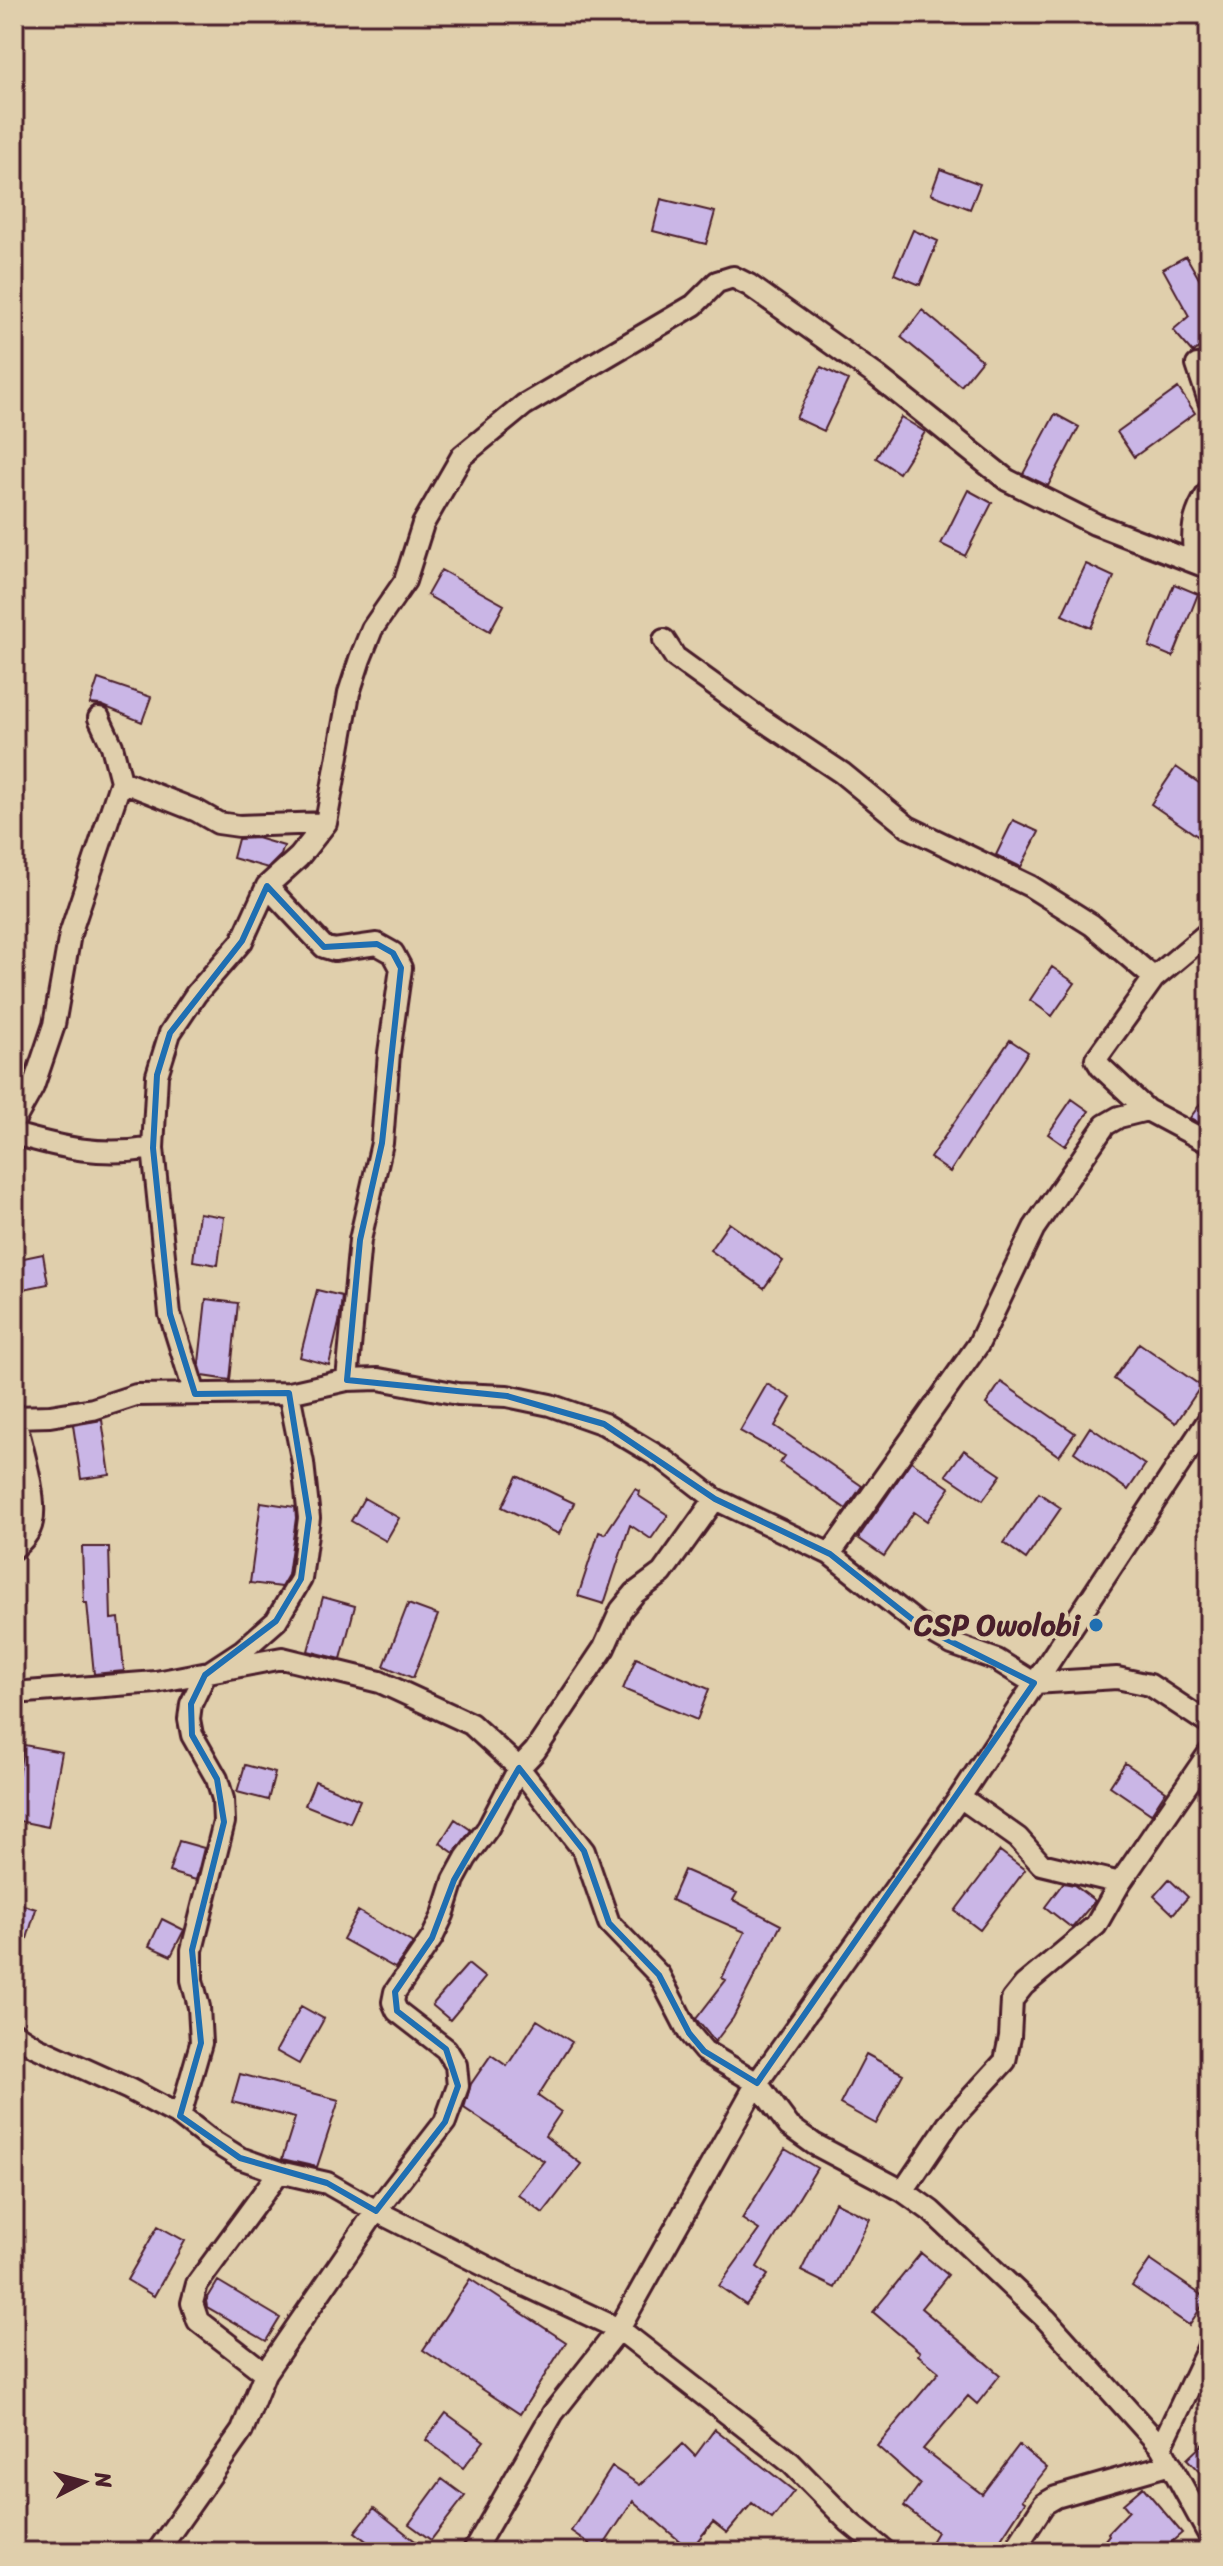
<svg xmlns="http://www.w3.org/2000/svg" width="1223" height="2566" viewBox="0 0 1223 2566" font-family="Sriracha,sans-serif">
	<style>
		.building { fill: #cab6e6; stroke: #4a1f2b; stroke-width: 2 }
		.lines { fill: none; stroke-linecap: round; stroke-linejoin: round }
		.street-casing { stroke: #4a1f2b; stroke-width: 26 }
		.street { stroke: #e0cfac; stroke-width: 20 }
		.marked { fill: none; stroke: #1f6fb2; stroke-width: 6; stroke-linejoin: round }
		.poi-dot { fill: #1f6fb2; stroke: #e0cfac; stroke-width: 3 }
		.labels { text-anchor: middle; stroke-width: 8; stroke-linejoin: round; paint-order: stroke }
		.poi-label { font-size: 30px; font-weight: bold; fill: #4a1f2b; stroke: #e0cfac; text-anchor: end }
	</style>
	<rect width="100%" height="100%" fill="#e0cfac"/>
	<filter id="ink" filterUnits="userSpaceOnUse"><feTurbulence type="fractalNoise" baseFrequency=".0125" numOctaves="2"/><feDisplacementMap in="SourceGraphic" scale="16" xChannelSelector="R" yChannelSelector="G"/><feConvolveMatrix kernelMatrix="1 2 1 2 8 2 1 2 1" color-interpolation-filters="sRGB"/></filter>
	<g filter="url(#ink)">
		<!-- building -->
		<path class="building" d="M940,169l40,15 -10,25 -39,-15z
			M661,199l54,13 -9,32 -53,-13z
			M913,230l25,11 -18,44 -26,-11z
			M1186,256l23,40v57l-5,-10 -11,10 -20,-23 16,-14 -26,-47z
			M922,310l60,50 -21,26 -60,-49z
			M821,367l27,13 -24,51 -28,-13z
			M1178,388l17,25 -61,44 -17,-25z
			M1055,414l24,13 -31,59 -25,-12z
			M901,417l24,15 -26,41 -23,-15z
			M968,490l24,13 -27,53 -24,-12z
			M1086,564l28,13 -23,51 -29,-13z
			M441,570l63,35 -14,26 -63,-36z
			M1174,584l24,10 -25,63 -24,-10z
			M98,679l53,18 -9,25 -41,-17 -11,-1z
			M1176,767l33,23v54l-58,-40z
			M1013,820l26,12 -18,35 -25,-12z
			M257,838l27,8 -3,9 -13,13 -35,-10 5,-19z
			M1052,967l23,16 -23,33 -22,-16z
			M1010,1040l18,12 -78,120 -20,-14z
			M1209,1092v36l-19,-10z
			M1072,1099l17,12 -24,35 -17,-12z
			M199,1213l25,4 -6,48 -25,-4z
			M729,1223l54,38 -19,27 -54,-38z
			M43,1254l5,30 -34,7v-31z
			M317,1290l25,6 -3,27 -10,42 -29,-8z
			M206,1299l32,4 -8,77 -27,-4 -4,-13z
			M1139,1343l62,43 -25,37 -62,-44z
			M1001,1382l74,51 -16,23 -73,-52z
			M767,1384l24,14 -16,28 87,60 -16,23 -66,-46 5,-7 -45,-25z
			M102,1420l8,55 -29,4 -8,-54z
			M1090,1427l55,38 -17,25 -54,-38z
			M964,1450l37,25 -18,25 -37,-25z
			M911,1461l39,27 -23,33 -13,-9 -30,44 -26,-18z
			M517,1476l57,27 -15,31 -57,-27z
			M635,1489l5,2 -1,5 29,19 -17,24 -21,-14 -26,79 -26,-8 21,-64 6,2z
			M1039,1493l22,15 -35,51 -22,-16z
			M364,1498l35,20 -13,23 -35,-20z
			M261,1502l34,5 1,11 -8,57 -7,12 -31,-4z
			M82,1547h27l2,72 8,-1 5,53 -30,3 -7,-71h-3z
			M323,1597l32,9 -14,53 -33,-8z
			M408,1604l30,11 -25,63 -29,-12z
			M636,1658l73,31 -12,31 -74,-31z
			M24,1745l38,7 -14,75 -34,-7v-24z
			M1125,1763l41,28 -15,23 -41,-28z
			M245,1765l30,8 -7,27 -31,-8z
			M315,1781l45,19 -10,23 -45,-18z
			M455,1819l16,11 -17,23 -14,-10z
			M179,1841l25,7 -8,32 -27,-8z
			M1000,1851l25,19 -45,60 -25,-19z
			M684,1870l53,23 -4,7 48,25 -48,93 -18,24 -19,-23 30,-39 -4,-2 23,-46 -74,-32z
			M1169,1879l19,18 -15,17 -19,-18z
			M1063,1883l11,2 21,16 -23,27 -27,-21z
			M14,1902l22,7 -17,56 -5,-1z
			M358,1911l55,32 -18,25 -52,-29z
			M162,1919l22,11 -13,26 -22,-10z
			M468,1964l17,14 -35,42 -18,-15z
			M301,2006l23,13 -25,45 -23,-13z
			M537,2020l35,22 -34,54 23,16 -16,24 36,28 -38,49 -25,-19 26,-33 -80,-53 7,-24 20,-29 16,11z
			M866,2054l37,20 -27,50 -36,-20z
			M240,2074l99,26 -22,67 -35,-8 13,-41 -63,-16z
			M785,2149l32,19 -60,99 11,8 -22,30 -27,-19 40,-56 -17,-11z
			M835,2202l35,17 -35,69 -34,-17z
			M158,2226l27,15 -31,55 -27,-16z
			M921,2253l27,22 -27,33 79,67 -23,29 -9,-8 -45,53 59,45 37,-49 28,23 -25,32 3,2 -33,50h-67l12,-20 -33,-26 16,-22 -43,-38 62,-74 -21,-17 2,-3 -47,-40z
			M1150,2260l57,39 -18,26 -57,-39z
			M470,2279l96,63 -46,72 -97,-64z
			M218,2281l62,37 -14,23 -59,-34 -1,-6z
			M446,2413l38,28 -21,27 -37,-28z
			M715,2429l79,62 -22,28 -20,-16 -25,30 -14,-11 -23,28 -57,-49 -33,50 -29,-20 41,-64 28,18 43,-41 12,12z
			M1209,2438v44l-22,-23z
			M442,2479l23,17 -34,44 -22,-16z
			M1143,2487l39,46 -22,19h-65l14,-17 -1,-2 21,-22 -6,-7z
			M374,2508l41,33 -8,11h-27l-25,-20z"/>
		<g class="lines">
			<defs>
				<path id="street" d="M1197,365l12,36
					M1195,562c-4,-29 -3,-46 14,-71
					M664,640l11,17 83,60 84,56 66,54 122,59 62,39 62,53
					M121,781l76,30 21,12 21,3 87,-3
					M267,886l57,61 10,3 43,-6 16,9 8,15 -12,85 -7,90 -22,97 -13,140
					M1147,1110l62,33
					M14,1121l19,-34 21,-62 16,-91 51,-153 -9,-35 -13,-28
					M14,1134c49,14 88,23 139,14
					M195,1394l-25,-80 -17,-166 4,-73 13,-42 26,-39 46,-53 25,-55 32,-29 27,-34 23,-130 11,-34 12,-30 33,-48 18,-57 39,-68 62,-51 170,-100 23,-23 16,-5 16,8 128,91 130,104 88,44 114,44
					M14,1415c6,27 24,82 18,107 -2,11 -10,19 -18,26
					M14,1417l36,-1 43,-7 43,-14 153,-2 58,-13 32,-1 79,15 49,2 43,9 54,19 62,37 49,38 115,55 92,73 30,17 45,16 37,23 83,-5 33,7 59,39
					M830,1554l148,-209 56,-117 71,-103 14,-8 28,-7 -46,-43 -5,-8 58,-81 55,-46
					M14,1693l142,-11 126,-24 98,24 91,42 48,44 65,83 25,72 50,52 30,58 15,18 53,32 32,43 25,18 89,47 28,20 115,108 115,128 48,88
					M960,1797l58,41 23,26 79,19
					M14,2033l22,14 93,42 51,27 28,22 32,20 39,14 48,11 49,28 125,63 118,55 172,134 58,59 37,30
					M180,2116l21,-73 -2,-36 -7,-27v-30l32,-128 -1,-23 -6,-20 -25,-44 -3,-16 2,-15 14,-29 38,-25 33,-29 25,-42 8,-61 -6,-55 -14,-70
					M903,2191l48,-71 54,-59 5,-24 2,-37 12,-15 72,-60 24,-42 89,-130
					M265,2373l-67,-52 -6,-18 5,-19 82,-112
					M1161,2447l48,-101
					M157,2552l85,-121 23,-58 111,-162 69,-89 13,-36 -2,-21 -10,-16 -49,-38 -4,-9 2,-10 37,-54 11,-23 11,-35 12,-22 22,-30 31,-60 16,-17 69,-103 17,-38 14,-17 27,-20 53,-74
					M473,2552l80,-139 66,-84 138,-246 203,-286 249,-378
					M1013,2552l31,-48 12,-7 115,-33"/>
			</defs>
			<!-- street casing -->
			<use href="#street" class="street-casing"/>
			<!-- street -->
			<use href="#street" class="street"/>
		</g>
	</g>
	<!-- marked area -->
	<path class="marked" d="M267,886l57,61 53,-3 16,9 8,15 -19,175 -22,97 -13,140 160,16 97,28 111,75 115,55 92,73 112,56 -277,400 -53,-32 -15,-18 -30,-58 -50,-52 -25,-72 -65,-83 -65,112 -22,58 -37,54 2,19 49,38 12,37 -13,36 -69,89 -49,-28 -87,-25 -60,-42 21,-73 -9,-93 32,-128 -7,-43 -25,-44 -1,-31 14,-29 71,-54 25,-42 8,-61 -20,-125 -94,1 -25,-80 -17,-166 4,-73 13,-42 72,-92z"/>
	<!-- markers -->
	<circle class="poi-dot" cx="1096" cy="1625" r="8"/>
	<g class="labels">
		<!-- poi labels -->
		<g class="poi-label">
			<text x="1080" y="1635">CSP Owolobi</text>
		</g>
	</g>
	<!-- margin -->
	<rect width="1223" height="2566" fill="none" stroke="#e0cfac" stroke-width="48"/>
	<rect x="24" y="24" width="1175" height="2518" fill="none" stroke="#4a1f2b" stroke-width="3" filter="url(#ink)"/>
	<!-- north arrow -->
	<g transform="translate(84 2482) rotate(84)" stroke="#e0cfac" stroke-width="6" paint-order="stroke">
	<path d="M0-6L14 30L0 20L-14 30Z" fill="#4a1f2b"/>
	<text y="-12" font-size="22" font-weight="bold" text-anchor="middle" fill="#4a1f2b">N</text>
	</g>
</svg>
